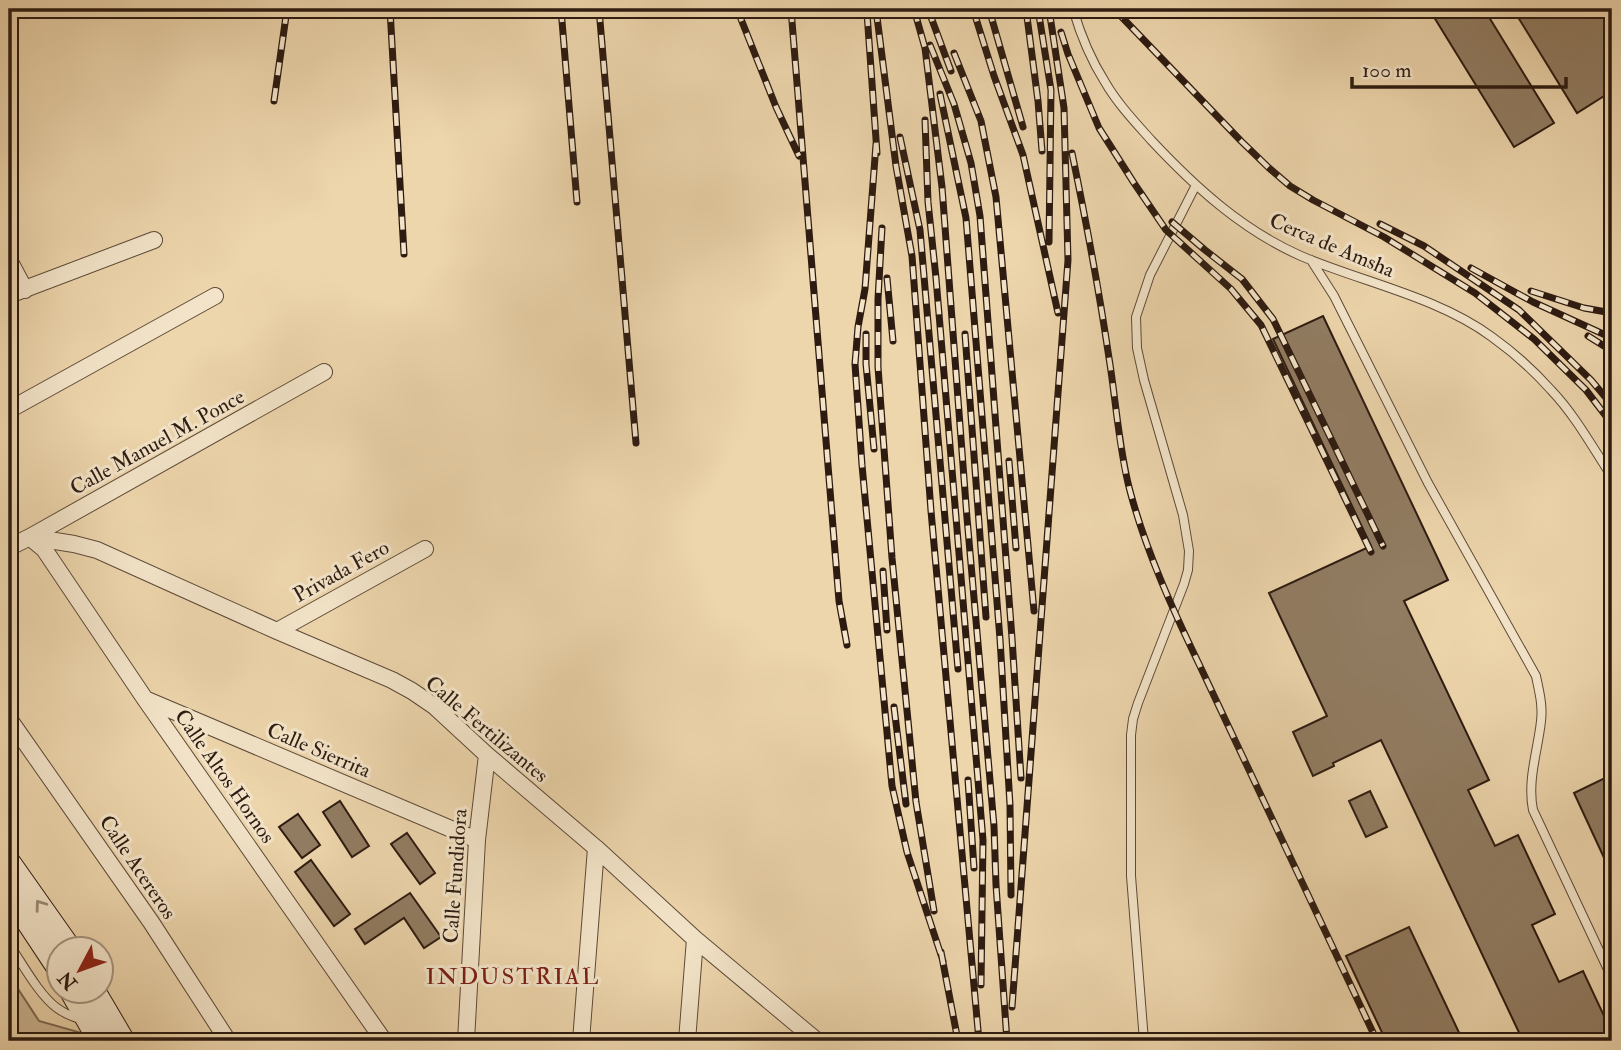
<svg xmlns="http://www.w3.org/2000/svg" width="1621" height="1050" viewBox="0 0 1621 1050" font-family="'IM FELL Double Pica',serif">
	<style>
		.green { fill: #ccb592; stroke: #7c6852; stroke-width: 2 }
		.building { fill: #917c62; stroke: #2d1b11; stroke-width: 2 }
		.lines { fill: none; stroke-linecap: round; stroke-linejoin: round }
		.lane-casing { stroke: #5d4a38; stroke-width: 10 }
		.street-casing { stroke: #5d4a38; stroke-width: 18 }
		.secondary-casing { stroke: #2d1b11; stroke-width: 25 }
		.lane { stroke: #f3e4c9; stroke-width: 8 }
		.street { stroke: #f3e4c9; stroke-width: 16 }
		.secondary { stroke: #f3e4c9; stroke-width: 23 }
		.rail-casing { stroke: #2d1b11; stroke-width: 7 }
		.rail { stroke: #f3e4c9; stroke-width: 4.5; stroke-dasharray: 13; stroke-linecap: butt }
		.oneway { stroke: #9a8a76 }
		.labels { text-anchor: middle; stroke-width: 6; stroke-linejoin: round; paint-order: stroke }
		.street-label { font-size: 21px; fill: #2d1b11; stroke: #f3e4c9 }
		.neighbourhood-label { font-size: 23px; letter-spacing: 2px; fill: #7a1f14; stroke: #f3e4c9 }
	</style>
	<rect width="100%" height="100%" fill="#edd5ac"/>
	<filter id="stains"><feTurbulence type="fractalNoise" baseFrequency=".00286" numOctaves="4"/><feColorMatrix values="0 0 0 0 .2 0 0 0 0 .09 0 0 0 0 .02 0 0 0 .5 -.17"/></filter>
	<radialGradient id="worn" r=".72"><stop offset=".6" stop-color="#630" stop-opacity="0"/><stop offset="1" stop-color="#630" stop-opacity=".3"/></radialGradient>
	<!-- green -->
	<path class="green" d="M9,975l30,46 57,16 3,4h-90z"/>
	<!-- building -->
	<path class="building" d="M1429,9h55l70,114 -40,24z
		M1513,9h99v82l-35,22z
		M1323,316l125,264 -44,21 85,179 -21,10 27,56 23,-11 37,79 -23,11 27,57 24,-11 29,62 -17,8h-72l-142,-301 -48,23 1,3 -21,10 -20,-44 34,-16 -58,-123 102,-47 -98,-207z
		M1607,777l5,10v88l-38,-82z
		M1370,791l17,36 -21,10 -17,-36z
		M340,801l29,45 -17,11 -29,-45z
		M298,814l22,31 -18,13 -23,-31z
		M407,833l28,40 -15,11 -29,-40z
		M311,860l39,54 -16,12 -39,-54z
		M410,893l31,44 -17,11 -20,-30 -39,26 -10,-15z
		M1409,927l54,114h-77l-40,-85z"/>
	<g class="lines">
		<defs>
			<path id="lane" d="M1073,9c7,24 18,51 32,73 12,21 30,40 46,58 44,47 91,90 150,116 61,26 137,41 191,81 21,15 42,34 59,53 24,25 42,58 61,87
				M1311,260l23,36 94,187 108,193c3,15 7,29 5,45 -3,29 -14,59 -8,89l79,168
				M9,944c13,19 30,51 48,64 8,6 16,9 26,12
				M1144,1041l-13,-165v-141l2,-16 5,-16 46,-119 4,-14 1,-19 -6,-36 -39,-135 -7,-32 -1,-31 14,-42 46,-90"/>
			<path id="street" d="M9,260l16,30
				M9,295l145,-55
				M9,410l206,-114
				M30,537l44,7 23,6 180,81 115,49 20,11 22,15 53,49 109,93 99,91 122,102
				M32,539l12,10 101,150 239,342
				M9,546l5,-1 16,-8 294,-165
				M277,631l148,-82
				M145,699l332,141
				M9,719l142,203 77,119
				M466,1041l11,-201 10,-85
				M581,1041l15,-193
				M687,1041l8,-102"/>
			<path id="secondary" d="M9,863l60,85
				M9,893l51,77
				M71,990l29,51
				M93,990l30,51"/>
		</defs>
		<!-- lane casing -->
		<use href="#lane" class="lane-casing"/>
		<!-- street casing -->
		<use href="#street" class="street-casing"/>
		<!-- secondary casing -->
		<use href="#secondary" class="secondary-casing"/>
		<!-- lane -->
		<use href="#lane" class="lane"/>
		<!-- street -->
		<use href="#street" class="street"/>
		<!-- secondary -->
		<use href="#secondary" class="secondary"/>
		<defs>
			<path id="rail" d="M390,9l14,245
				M561,9l16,193
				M599,9l37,434
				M737,9l39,98 23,49
				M791,9l48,592 8,44
				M876,9l20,157 16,90 19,255 48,530
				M914,9l11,39 17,139 25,331 27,308 2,59 11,156
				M928,9l23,62
				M973,9l21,67 29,79 35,158
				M989,9l34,118
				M1026,9l12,92 4,50
				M1038,9l13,81 -2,152
				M1114,9l127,132 28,27 21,18 23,14 71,37 91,56 59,46 52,51 26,34
				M867,13l10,140
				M1061,32l7,22 31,74 35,55 32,47 65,59 30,36 110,227
				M930,45l24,59 17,59 9,53 32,422 9,140
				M954,53l27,68 15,76 38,414
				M940,94l26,124 34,421 10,166 1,90
				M274,101l13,-92
				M925,120l3,82 8,76 47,562 -2,145
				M900,137l20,93 38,439
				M876,144l-11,145 -7,38 -3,37 7,101 30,321 15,66 36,109
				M1072,153c14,68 27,137 37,205 7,43 10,92 21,133 16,60 42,117 69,173l178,377
				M1172,222l33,28 37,29 31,40 110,227
				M1380,224l44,22 95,64 72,70 21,25
				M882,228l-4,71v68l14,191 24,244 18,109
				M1471,268l62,34 79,36
				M887,278l6,63
				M1531,291l53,17 28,5
				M866,334v30l8,85
				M965,334l21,283
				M1588,336l24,15
				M1009,461l7,87
				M883,571l4,59
				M894,707l12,97
				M968,780l6,88
				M941,952l17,89
				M1012,1007l56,-747 -4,-152 -15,-99"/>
		</defs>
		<!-- rail casing -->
		<use href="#rail" class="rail-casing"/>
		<!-- rail -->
		<use href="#rail" class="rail"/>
	</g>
	<!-- one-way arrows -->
	<defs><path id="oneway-chevron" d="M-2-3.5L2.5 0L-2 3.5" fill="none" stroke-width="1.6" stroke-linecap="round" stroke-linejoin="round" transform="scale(1.75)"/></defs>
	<use class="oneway" href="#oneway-chevron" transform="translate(40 905) rotate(-126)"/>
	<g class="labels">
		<!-- street labels -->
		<g class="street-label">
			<text transform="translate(1332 245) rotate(23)" y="7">Cerca de Amsha</text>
			<text transform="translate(157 442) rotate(-29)" y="7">Calle Manuel M. Ponce</text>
			<text transform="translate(341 571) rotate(-29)" y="7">Privada Fero</text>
			<text transform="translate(487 729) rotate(40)" y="7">Calle Fertilizantes</text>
			<text transform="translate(319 750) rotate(23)" y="7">Calle Sierrita</text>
			<text transform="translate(225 776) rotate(55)" y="7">Calle Altos Hornos</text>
			<text transform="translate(138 867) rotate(56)" y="7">Calle Acereros</text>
			<text transform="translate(455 876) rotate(-86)" y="7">Calle Fundidora</text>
		</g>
		<!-- neighbourhood labels -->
		<g class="neighbourhood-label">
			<text x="513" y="984">INDUSTRIAL</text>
		</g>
	</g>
	<!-- margin -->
	<rect width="1621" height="1050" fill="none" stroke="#edd5ac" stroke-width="35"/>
	<rect x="10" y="10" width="1600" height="1029" fill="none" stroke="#2d1b11" stroke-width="3.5"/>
	<rect x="18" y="18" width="1586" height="1015" fill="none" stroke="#2d1b11" stroke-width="2"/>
	<!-- north arrow -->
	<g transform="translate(80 970) rotate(229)"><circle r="33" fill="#f3e4c9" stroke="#a4947f" stroke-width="2"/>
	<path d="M0-5L12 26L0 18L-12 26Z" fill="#8f2418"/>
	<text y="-10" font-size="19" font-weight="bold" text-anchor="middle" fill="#2d1b11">N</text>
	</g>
	<!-- scale -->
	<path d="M1352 77v10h214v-10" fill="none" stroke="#2d1b11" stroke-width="3.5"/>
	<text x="1362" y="77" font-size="21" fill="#2d1b11" stroke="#f3e4c9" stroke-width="5" paint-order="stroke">100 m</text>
	<rect width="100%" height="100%" filter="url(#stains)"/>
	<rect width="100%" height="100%" fill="url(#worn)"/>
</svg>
